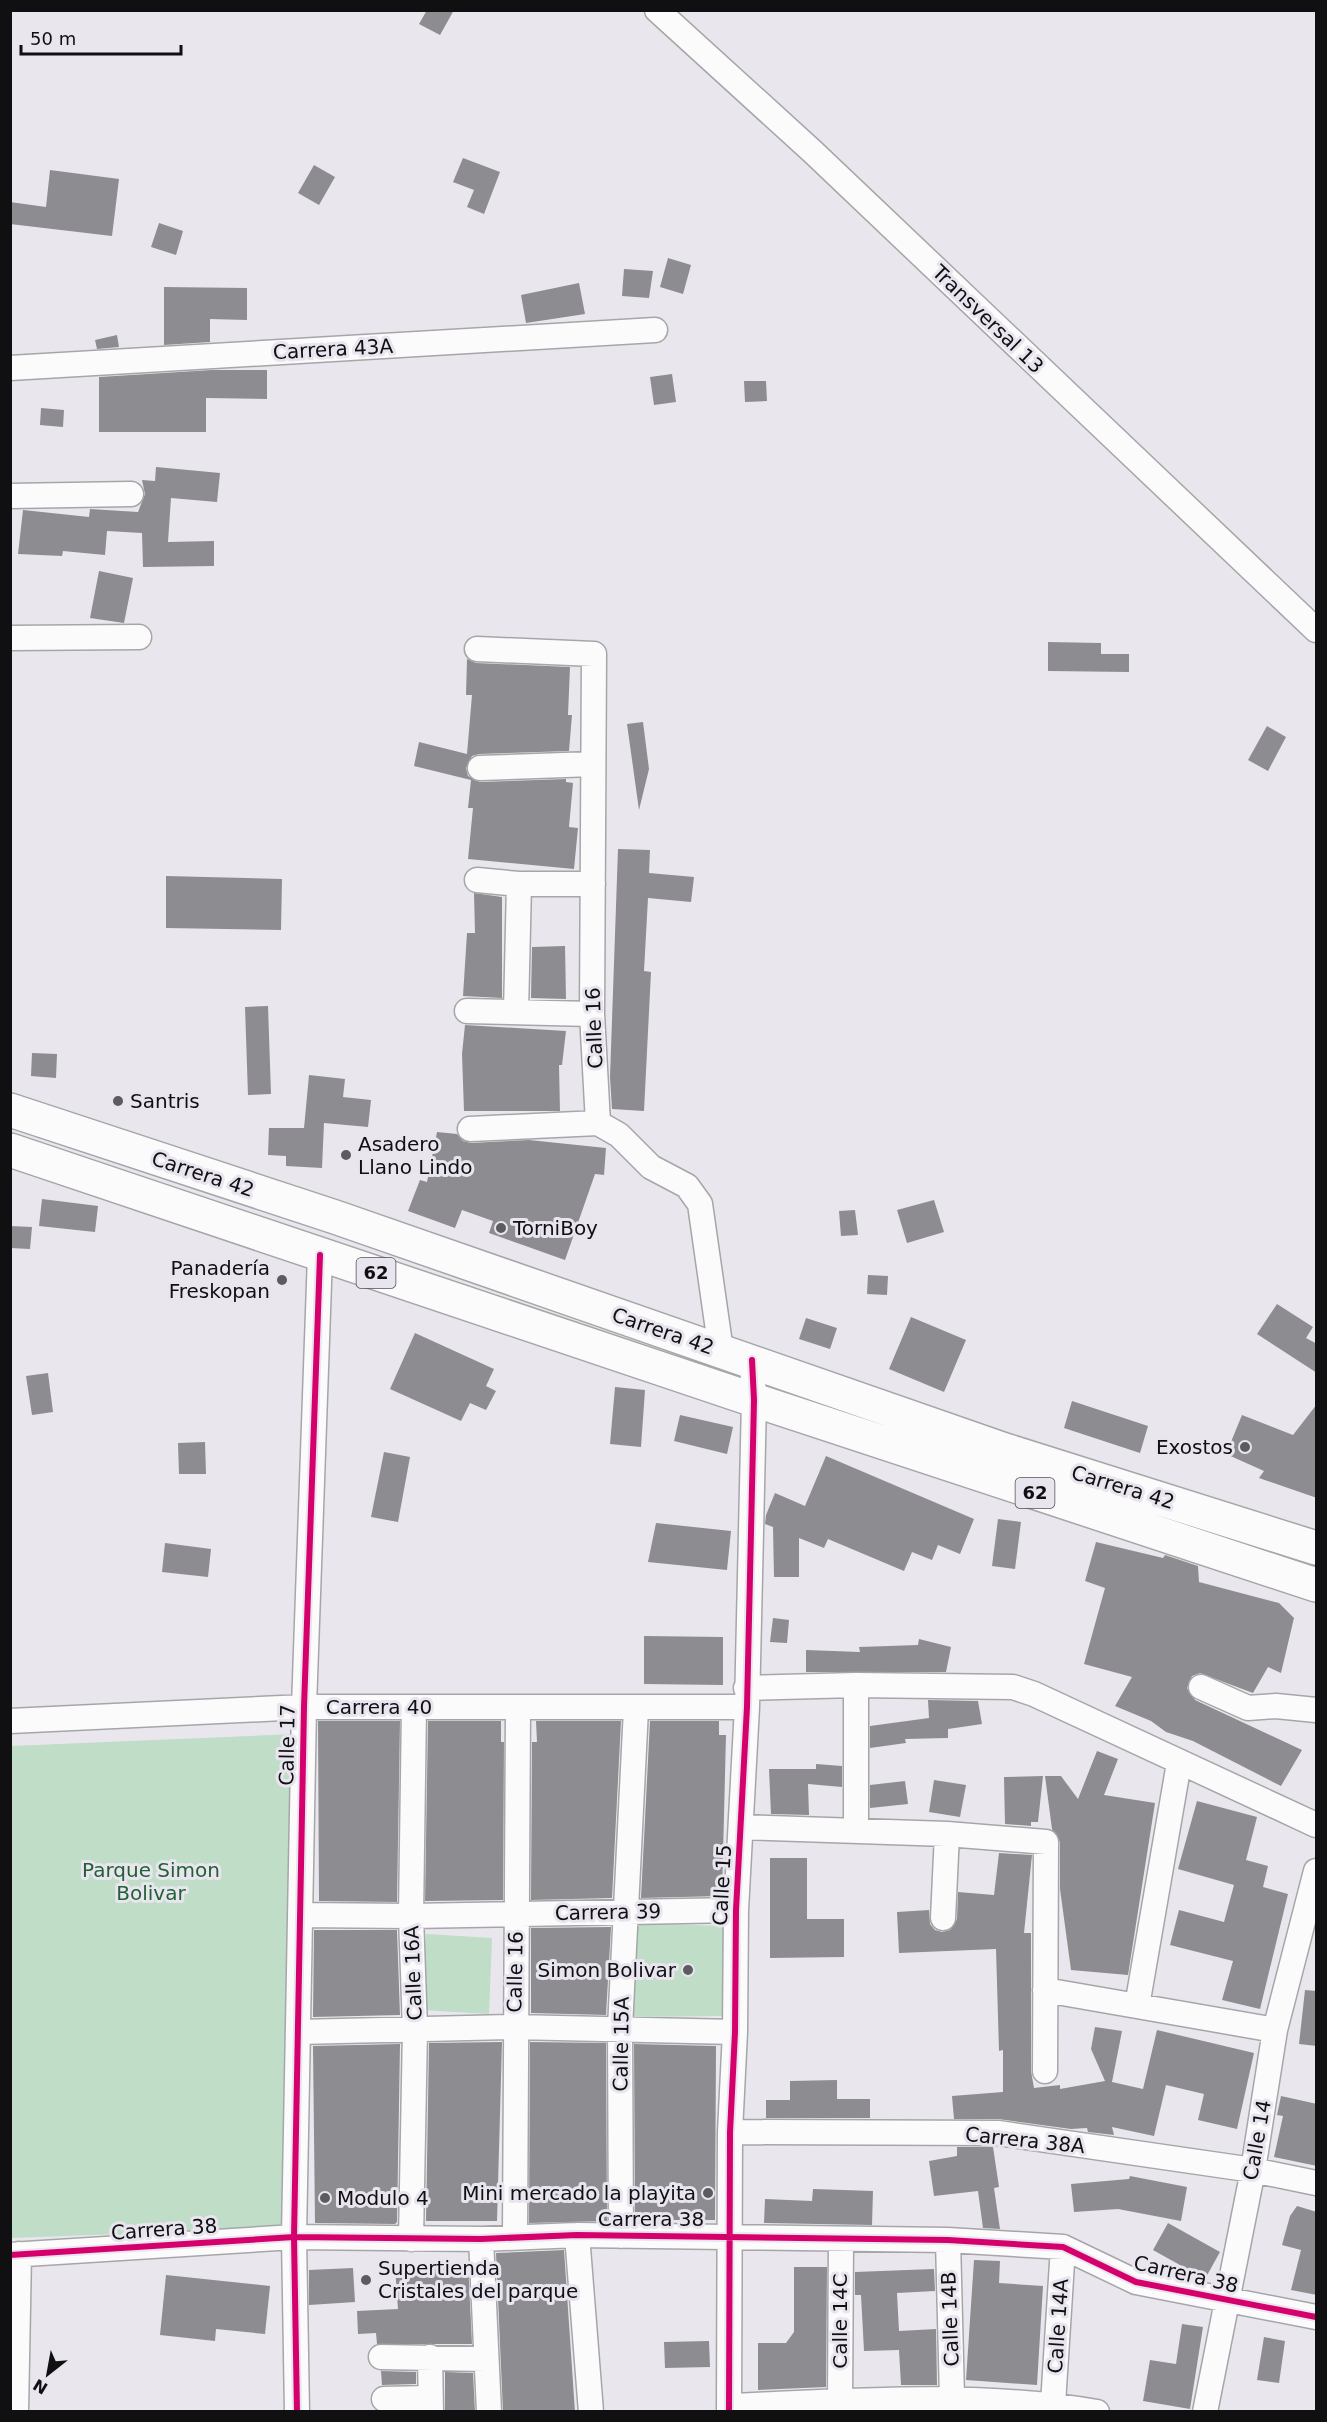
<svg xmlns="http://www.w3.org/2000/svg" width="1327" height="2422" viewBox="0 0 1327 2422" font-family="'DejaVu Sans',sans-serif">
	<style>
		.green { fill: #bfddc7 }
		.building { fill: #8d8c90 }
		.lines { fill: none; stroke-linecap: round; stroke-linejoin: round }
		.street-casing { stroke: #a6a6a9; stroke-width: 27 }
		.highway-casing { stroke: #a6a6a9; stroke-width: 36 }
		.street { stroke: #fcfbfc; stroke-width: 24 }
		.highway { stroke: #fcfbfc; stroke-width: 33 }
		.cycleway-casing { stroke: #e8e5ef; stroke-width: 10 }
		.cycleway { stroke: #d6006c; stroke-width: 6 }
		.poi-dot { fill: #5c5b5f; stroke: #e8e5ef; stroke-width: 2 }
		.labels { text-anchor: middle; stroke-width: 6; stroke-linejoin: round; paint-order: stroke }
		.shield { fill: #e8e5ef; stroke: #514f54; stroke-width: 1.5 }
		.shield-label { font-size: 18px; font-weight: bold; fill: #100f12 }
		.street-label { font-size: 20px; fill: #100f12; stroke: #e8e5ef }
		.poi-label { font-size: 20px; fill: #100f12; stroke: #e8e5ef; text-anchor: start }
		.park-label { font-size: 20px; fill: #216135; stroke: #e8e5ef }
	</style>
	<rect width="100%" height="100%" fill="#e9e7ed"/>
	<!-- green -->
	<path class="green" d="M295,1734l-13,494 -271,10v-492z
		M632,1923l92,3 -2,90 -92,1z
		M426,1934l66,4 -3,76 -67,-4z"/>
	<!-- building -->
	<path class="building" d="M427,10h27l-14,25 -21,-11z
		M463,158l37,14 -16,42 -17,-7 7,-17 -21,-8z
		M314,165l21,12 -16,28 -21,-12z
		M50,170l69,9 -7,57 -102,-12v-22l36,5z
		M159,223l24,8 -7,24 -25,-8z
		M668,258l23,7 -8,29 -23,-7z
		M624,269l29,2 -4,27 -27,-2z
		M579,283l6,31 -59,9 -5,-28z
		M164,287l83,1v32l-37,-1v23l-46,3z
		M117,335l2,12 -22,2 -2,-9z
		M212,370h55v29l-61,-1v34h-107v-55z
		M672,374l4,28 -22,3 -4,-28z
		M744,381h22l1,20 -22,1z
		M41,408l23,2 -1,17 -23,-2z
		M156,467l64,6 -3,29 -46,-4 -3,44 46,-1v25l-71,1 -1,-34 -35,-2 -2,24 -42,-4 -1,5 -44,-2 5,-44 66,7 1,-8 48,3 7,-18 -3,-14 13,1z
		M99,571l34,7 -9,45 -34,-5z
		M1048,642l53,1v11h28v18l-81,-1z
		M467,659l9,4 94,4 -2,48h4l-3,36 -90,3 -7,2 -6,12 2,8 12,6 86,-3v3l7,1 -4,44 9,1 -4,41 -106,-10 5,-51h-5l3,-28 -57,-14 5,-24 48,12 5,-59h-6z
		M643,722l6,47 -10,41 -12,-86z
		M1267,726l19,11 -18,34 -20,-11z
		M618,849l32,1 -1,23 45,4 -3,25 -43,-4 -4,73 7,1 -7,139 -32,-2 -2,-32z
		M166,876l116,3 -1,51 -115,-2z
		M474,893l28,4v101l-39,-2 4,-63h8z
		M565,946l1,53 -35,-1 1,-51z
		M268,1006l3,88 -23,1 -3,-88z
		M465,1025l101,6 -4,34h-3l1,46h-96l-2,-57z
		M32,1053l25,1 -1,24 -25,-2z
		M309,1075l36,4 -2,18 28,3 -3,27 -44,-4 -2,45 -36,-2v-10l-18,-1 1,-27h35z
		M437,1132l20,2 6,7 8,2 58,-3 77,8 -2,27 -9,-1 -30,86 -76,-27 4,-12 -31,-11 -7,18 -47,-17 12,-31 7,2z
		M42,1199l56,7 -3,26 -56,-6z
		M934,1200l10,32 -37,11 -10,-33z
		M855,1210l3,25 -17,1 -2,-25z
		M10,1226l22,1 -2,22 -20,-1z
		M868,1275l20,1 -1,19 -20,-1z
		M1277,1304l36,23 -7,11 11,6v29l-60,-39z
		M911,1317l55,23 -22,52 -55,-23z
		M806,1318l31,10 -7,21 -31,-10z
		M415,1333l79,36 -8,17 10,5 -10,19 -16,-7 -9,18 -71,-32z
		M48,1373l5,39 -21,3 -6,-39z
		M615,1387l30,3 -4,57 -31,-3z
		M1072,1401l76,25 -8,27 -76,-25z
		M1317,1404v94l-58,-20 5,-7 -38,-17 16,-39 51,20z
		M680,1415l53,12 -6,27 -53,-13z
		M205,1442l1,32h-27l-1,-31z
		M384,1452l26,5 -12,65 -27,-5z
		M826,1456l148,63 -14,35 -22,-9 -6,15 -20,-8 -8,19 -76,-32 -4,9 -25,-10v39h-25l-1,-50 -8,-3 1,-9 9,-22 30,13z
		M998,1519l23,3 -6,47 -23,-3z
		M656,1523l75,8 -4,39 -79,-8z
		M1096,1542l67,16 2,-3 33,11 1,16 80,21 15,15 -13,55 -13,-6 -15,26 -53,-20 -8,3 -5,12 8,12 107,50 -21,36 -88,-45 -27,-9 -15,-11 -36,-15 17,-29 -48,-13 21,-76 -20,-7z
		M165,1543l46,6 -3,28 -46,-5z
		M773,1618l16,2 -2,23 -17,-1z
		M644,1636l79,1v48l-79,-1z
		M919,1639l32,8 -5,25h-140v-22l54,2 -1,-5 59,-2z
		M928,1700l50,1 4,23 -34,5v9l-43,1 1,4 -36,5v-22l59,-8z
		M318,1721h82l-3,181 -78,-1z
		M428,1721h73v21h3l-1,158 -78,1z
		M536,1721h85l-9,177 -81,2 1,-158h5z
		M650,1721h69v14h7l-4,161 -81,2z
		M1097,1751l21,8 -14,36 51,8 -27,172 -57,-5 -11,-81v-47l-8,-13 -7,-53h16l17,23z
		M816,1764l26,2v21l-34,-3 1,31 -38,-1 -2,-45h47z
		M1043,1776l-5,46h-7v4l-26,-2 -1,-47z
		M934,1780l32,5 -6,32 -31,-5z
		M905,1781l3,23 -38,4v-23z
		M1197,1801l60,16 -11,43 22,6 -5,21 25,7 -28,115 -38,-9 11,-39 -63,-16 9,-35 45,12 10,-37 -56,-16z
		M999,1853l33,2 -8,78h7v138l3,17 26,-3v4l45,-8 -14,-32 4,-22 27,4 -10,51 31,7 14,-59 97,23 -17,76 -39,-9 6,-26 -38,-9 -12,51 -42,-9 2,8 -26,-3 -1,-4 -16,1 -73,-10h-44l-2,-23 51,-4v-42l-4,1 -3,-102 -97,4 -2,-41 32,-2 1,14 5,6 7,2 8,-2 7,-11 1,-27 36,3z
		M770,1858h37v61h37v38l-74,1z
		M611,1927l-5,88 -75,-2v-85z
		M314,1930h83l3,85 -87,2z
		M1305,1990l12,1v55l-18,-2z
		M502,2042l-5,179h-71l3,-178z
		M530,2042l76,1 1,178 -78,2z
		M400,2044l-3,178 -2,2 -80,-1 -2,-177z
		M634,2044l82,2 -1,174h-80z
		M837,2080v19h33v19h-104v-18h24v-19z
		M1281,2096l36,8v62l-43,-9 9,-41 -6,-1z
		M957,2147h36l6,40 -5,1 6,41 -17,-1 -5,-37 -44,5 -5,-35 28,-5z
		M1130,2176l57,11 -6,34 -63,-12 -44,3 -3,-28 58,-5z
		M813,2189l60,2 -1,34 -108,-2 1,-24 47,2z
		M1297,2206l20,6v83l-26,-5 10,-40 -19,-5 8,-29z
		M1168,2223l52,29 -15,27 -52,-29z
		M564,2250l11,162h-72l-7,-159z
		M974,2260l26,1 -1,22 44,3 -6,99 -71,-5z
		M468,2263l4,81h-95l-1,-11 -18,1 -1,-23 41,-2 -3,-42z
		M794,2267h33l-1,120 -68,3v-47h28l8,-11z
		M353,2268l2,34 -46,3v-35z
		M934,2269l1,22 -38,2 2,38 37,-2 1,56h-36l-2,-35 -35,1 -3,-56h-6v-23z
		M166,2275l104,11 -5,48 -49,-5 -1,12 -55,-6z
		M1182,2324l21,3 -13,82 -47,-8 7,-41 26,4z
		M1264,2337l21,4 -6,42 -22,-3z
		M709,2341l1,26 -45,1 -1,-26z
		M381,2371l35,1v12l-34,1z
		M445,2372l28,1 2,39h-30z"/>
	<g class="lines">
		<defs>
			<path id="street" d="M657,10l156,142 503,478
				M10,368l645,-38
				M10,496l121,-2
				M10,638l129,-1
				M477,649l117,5 -2,360 6,109
				M480,768l113,-4
				M477,880l42,4h74
				M467,1011l125,3
				M516,1012l3,-128
				M598,1123l21,12 32,32 36,19 13,18 21,147
				M470,1129l128,-6
				M1201,1687l47,21 28,-2 40,4
				M746,1688l110,-3 157,2 21,7 282,131
				M10,1721l294,-14h443
				M742,1827l205,7 99,8 -1,229
				M856,1829v-144
				M300,1915l111,1 325,-6
				M943,1918l4,-84
				M1045,1990l230,40
				M1137,2006l42,-243
				M298,2032l216,-5 221,5
				M730,2132l268,1 255,37 63,13
				M577,2235l14,177
				M621,2236l-1,-208 16,-319
				M515,2237l3,-529
				M411,2239l4,-210 -4,-113 3,-209
				M481,2239l8,173
				M948,2240l4,158
				M10,2255l284,-18 187,2 96,-4 371,5 115,7 73,35 180,35
				M381,2357l105,2
				M430,2357l1,55
				M384,2399l46,-1
				M840,2402l1,-162
				M1053,2404l10,-157
				M729,2406c122,-5 246,-15 368,6
				M16,2412l3,-158
				M297,2412l-3,-175 10,-530 16,-452
				M729,2412l1,-280 5,-100 1,-122 11,-203 7,-307 -2,-40
				M1205,2412l48,-242 22,-140 41,-159"/>
			<path id="highway" d="M10,1110l325,107 670,233 311,98
				M10,1150l744,250 562,185"/>
		</defs>
		<!-- street casing -->
		<use href="#street" class="street-casing"/>
		<!-- highway casing -->
		<use href="#highway" class="highway-casing"/>
		<!-- street -->
		<use href="#street" class="street"/>
		<!-- highway -->
		<use href="#highway" class="highway"/>
		<defs>
			<path id="cycleway" d="M10,2255l284,-18 187,2 96,-4 371,5 115,7 73,35 180,35
				M297,2412l-3,-175 10,-530 16,-452
				M729,2412l1,-280 5,-100 1,-122 11,-203 7,-307 -2,-40"/>
		</defs>
		<!-- cycleway casing -->
		<use href="#cycleway" class="cycleway-casing"/>
		<!-- cycleway -->
		<use href="#cycleway" class="cycleway"/>
	</g>
	<!-- markers -->
	<g class="poi-dot">
		<circle cx="118" cy="1101" r="6"/>
		<circle cx="346" cy="1155" r="6"/>
		<circle cx="501" cy="1228" r="6"/>
		<circle cx="282" cy="1280" r="6"/>
		<circle cx="1245" cy="1447" r="6"/>
		<circle cx="688" cy="1970" r="6"/>
		<circle cx="708" cy="2193" r="6"/>
		<circle cx="325" cy="2198" r="6"/>
		<circle cx="366" cy="2280" r="6"/>
	</g>
	<g class="labels">
		<!-- shield labels -->
		<g class="shield">
			<rect x="356.5" y="1258" width="39" height="30" rx="4.5"/>
			<rect x="1015.5" y="1478" width="39" height="30" rx="4.5"/>
		</g>
		<g class="shield-label">
			<text x="376" y="1279">62</text>
			<text x="1035" y="1499">62</text>
		</g>
		<!-- street labels -->
		<g class="street-label">
			<text transform="translate(988 319) rotate(44)" y="7">Transversal 13</text>
			<text transform="translate(333 349) rotate(-3)" y="7">Carrera 43A</text>
			<text transform="translate(594 1028) rotate(-92)" y="7">Calle 16</text>
			<text transform="translate(203 1174) rotate(18)" y="7">Carrera 42</text>
			<text transform="translate(663 1331) rotate(19)" y="7">Carrera 42</text>
			<text transform="translate(1123 1487) rotate(17)" y="7">Carrera 42</text>
			<text x="379" y="1714">Carrera 40</text>
			<text transform="translate(287 1745) rotate(-89)" y="7">Calle 17</text>
			<text transform="translate(722 1885) rotate(-87)" y="7">Calle 15</text>
			<text transform="translate(608 1912) rotate(-1)" y="7">Carrera 39</text>
			<text transform="translate(515 1972) rotate(-89)" y="7">Calle 16</text>
			<text transform="translate(413 1973) rotate(-92)" y="7">Calle 16A</text>
			<text transform="translate(621 2044) rotate(-89)" y="7">Calle 15A</text>
			<text transform="translate(1025 2140) rotate(6)" y="7">Carrera 38A</text>
			<text transform="translate(1257 2140) rotate(-80)" y="7">Calle 14</text>
			<text x="651" y="2226">Carrera 38</text>
			<text transform="translate(164 2229) rotate(-4)" y="7">Carrera 38</text>
			<text transform="translate(1186 2274) rotate(13)" y="7">Carrera 38</text>
			<text transform="translate(950 2319) rotate(-92)" y="7">Calle 14B</text>
			<text transform="translate(840 2321) rotate(-90)" y="7">Calle 14C</text>
			<text transform="translate(1058 2326) rotate(-86)" y="7">Calle 14A</text>
		</g>
		<!-- poi labels -->
		<g class="poi-label">
			<text x="130" y="1108">Santris</text>
			<text x="358" y="1151">Asadero<tspan x="358" dy="23">Llano Lindo</tspan></text>
			<text x="513" y="1235">TorniBoy</text>
			<text x="270" y="1275" text-anchor="end">Panadería<tspan x="270" dy="23">Freskopan</tspan></text>
			<text x="1233" y="1454" text-anchor="end">Exostos</text>
			<text x="676" y="1977" text-anchor="end">Simon Bolivar</text>
			<text x="696" y="2200" text-anchor="end">Mini mercado la playita</text>
			<text x="337" y="2205">Modulo 4</text>
			<text x="378" y="2275">Supertienda<tspan x="378" dy="23">Cristales del parque</tspan></text>
		</g>
		<!-- park labels -->
		<g class="park-label">
			<text x="151" y="1877">Parque Simon<tspan x="151" dy="23">Bolivar</tspan></text>
		</g>
	</g>
	<!-- border -->
	<rect width="1327" height="2422" fill="none" stroke="#100f12" stroke-width="24"/>
	<!-- north arrow -->
	<g transform="translate(48 2374) rotate(211)" stroke="#e8e5ef" stroke-width="4.5" paint-order="stroke">
	<path d="M0-4.5L10 22L0 15L-10 22Z" fill="#100f12"/>
	<text y="-9" font-size="16" font-weight="bold" text-anchor="middle" fill="#100f12">N</text>
	</g>
	<!-- scale -->
	<path d="M21 45v9h160v-9" fill="none" stroke="#100f12" stroke-width="3"/>
	<text x="30" y="45" font-size="18" fill="#100f12" stroke="#e8e5ef" stroke-width="4.5" paint-order="stroke">50 m</text>
</svg>
